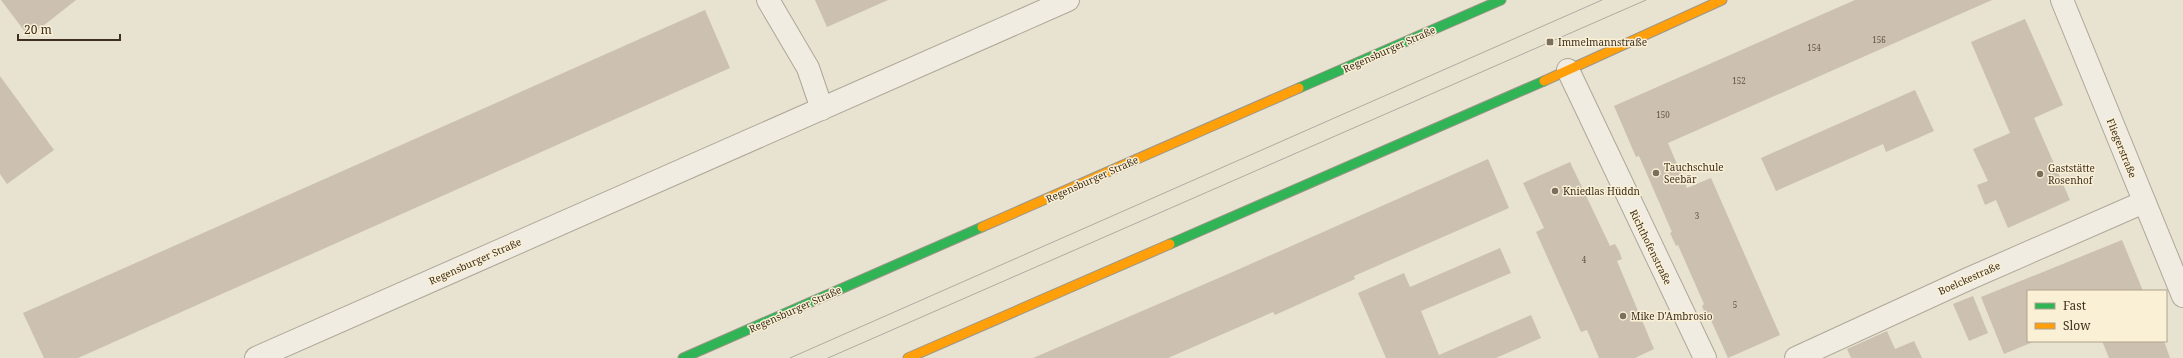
<svg xmlns="http://www.w3.org/2000/svg" width="2183" height="358" viewBox="0 0 2183 358" font-family="'Noto Serif',serif">
	<style>
		.building { fill: #ccc0b0 }
		.lines { fill: none; stroke-linecap: round; stroke-linejoin: round }
		.street-casing { stroke: #aea798; stroke-width: 24 }
		.fast-casing { stroke: #9d9688; stroke-width: 11 }
		.slow-casing { stroke: #9d9688; stroke-width: 11 }
		.street { stroke: #f0ece2; stroke-width: 22 }
		.fast { stroke: #30b455; stroke-width: 9 }
		.slow { stroke: #ff9f0a; stroke-width: 9 }
		.tram { stroke: #afaba2; stroke-width: 1 }
		.poi-dot { fill: #7a6e5c; stroke: #f9f0d6; stroke-width: 1.5 }
		.labels { text-anchor: middle; stroke-width: 3; stroke-linejoin: round; paint-order: stroke }
		.number-label { font-size: 8px; fill: #625342 }
		.poi-label { font-size: 10px; fill: #3f2f1e; stroke: #f9f0d6; text-anchor: start }
		.street-label { font-size: 10px; fill: #3f2f1e; stroke: #f9f0d6 }
	</style>
	<rect width="100%" height="100%" fill="#e8e2d0"/>
	<!-- building -->
	<path class="building" d="M1,0h75l-47,37z
		M815,0h73l-61,27z
		M1855,0h137l-324,143 19,45 24,-10 69,157 -52,23 -18,-40 -3,1 -5,-13 2,-2 -26,-59 -2,1 -6,-13 2,-1 -33,-76 -3,1 -22,-51z
		M705,10l25,58 -652,290h-34l-21,-45z
		M2025,19l38,86 -29,13 36,82 -62,28 -12,-28 -11,5 -8,-20 11,-4 -15,-32 37,-16 -39,-91z
		M0,76l54,74 -47,34 -7,-10z
		M1915,90l19,41 -48,21 -3,-8 -107,47 -15,-33z
		M1488,159l21,49 -155,68 1,3 -80,36 -2,-3 -105,46h-135l195,-84z
		M1570,162l40,84 5,-2 4,7 3,8 -5,2 37,88 -19,9h-36l-12,-28 -6,2 -45,-100 8,-4 -21,-45z
		M2122,240l21,51h-115v50h7l-31,13 -23,-57z
		M1500,248l11,25 -90,38 18,44 92,-40 10,23 -45,20h-110l-28,-65 46,-20 6,14z
		M1973,296l15,37 -19,8 -16,-37z
		M1887,331l8,18 19,-8 8,17h-71l-4,-9z
		M2102,341h62l6,17h-61z"/>
	<g class="lines">
		<defs>
			<path id="street" d="M768,0l40,68 14,41
				M2062,0l121,296
				M1568,70l137,288
				M256,358l812,-358
				M1796,358l172,-79 176,-77"/>
			<path id="fast" d="M1299,88l202,-88
				M1170,244l374,-163
				M683,358l299,-131"/>
			<path id="slow" d="M1544,81l178,-81
				M982,227l317,-139
				M908,358l262,-114"/>
		</defs>
		<!-- street casing -->
		<use href="#street" class="street-casing"/>
		<!-- fast casing -->
		<use href="#fast" class="fast-casing"/>
		<!-- slow casing -->
		<use href="#slow" class="slow-casing"/>
		<!-- street -->
		<use href="#street" class="street"/>
		<!-- fast -->
		<use href="#fast" class="fast"/>
		<!-- slow -->
		<use href="#slow" class="slow"/>
		<!-- tram -->
		<path class="tram" d="M790,358l812,-358
			M828,358l818,-358"/>
	</g>
	<!-- markers -->
	<g class="poi-dot">
		<rect x="1546" y="38" width="8" height="8" rx="2"/>
		<circle cx="1656" cy="173" r="4"/>
		<circle cx="2040" cy="174" r="4"/>
		<circle cx="1555" cy="191" r="4"/>
		<circle cx="1623" cy="316" r="4"/>
	</g>
	<g class="labels">
		<!-- number labels -->
		<g class="number-label">
			<text x="1879" y="43">156</text>
			<text x="1814" y="51">154</text>
			<text x="1739" y="84">152</text>
			<text x="1663" y="118">150</text>
			<text x="1697" y="219">3</text>
			<text x="1584" y="263">4</text>
			<text x="1735" y="308">5</text>
		</g>
		<!-- poi labels -->
		<g class="poi-label">
			<text x="1558" y="46">Immelmannstraße</text>
			<text x="1664" y="171">Tauchschule<tspan x="1664" dy="12">Seebär</tspan></text>
			<text x="2048" y="172">Gaststätte<tspan x="2048" dy="12">Rosenhof</tspan></text>
			<text x="1563" y="195">Kniedlas Hüddn</text>
			<text x="1631" y="320">Mike D'Ambrosio</text>
		</g>
		<!-- street labels -->
		<g class="street-label">
			<text transform="translate(1389 49) rotate(-24)" y="4">Regensburger Straße</text>
			<text transform="translate(2122 148) rotate(68)" y="4">Fliegerstraße</text>
			<text transform="translate(1092 179) rotate(-24)" y="4">Regensburger Straße</text>
			<text transform="translate(1651 247) rotate(64)" y="4">Richthofenstraße</text>
			<text transform="translate(475 261) rotate(-24)" y="4">Regensburger Straße</text>
			<text transform="translate(1969 278) rotate(-24)" y="4">Boelckestraße</text>
			<text transform="translate(795 309) rotate(-24)" y="4">Regensburger Straße</text>
		</g>
	</g>
	<!-- legend -->
	<rect x="2027" y="290" width="140" height="52" fill="#f9f0d6" stroke="#afa38c"/>
	<rect x="2035" y="303" width="20" height="6" fill="#30b455" stroke="#afa38c"/>
	<text x="2063" y="310" font-size="12" fill="#3f2f1e">Fast</text>
	<rect x="2035" y="323" width="20" height="6" fill="#ff9f0a" stroke="#afa38c"/>
	<text x="2063" y="330" font-size="12" fill="#3f2f1e">Slow</text>
	<!-- scale -->
	<path d="M18 34v6h102v-6" fill="none" stroke="#3f2f1e" stroke-width="2"/>
	<text x="24" y="34" font-size="12" fill="#3f2f1e" stroke="#f9f0d6" stroke-width="3" paint-order="stroke">20 m</text>
</svg>
